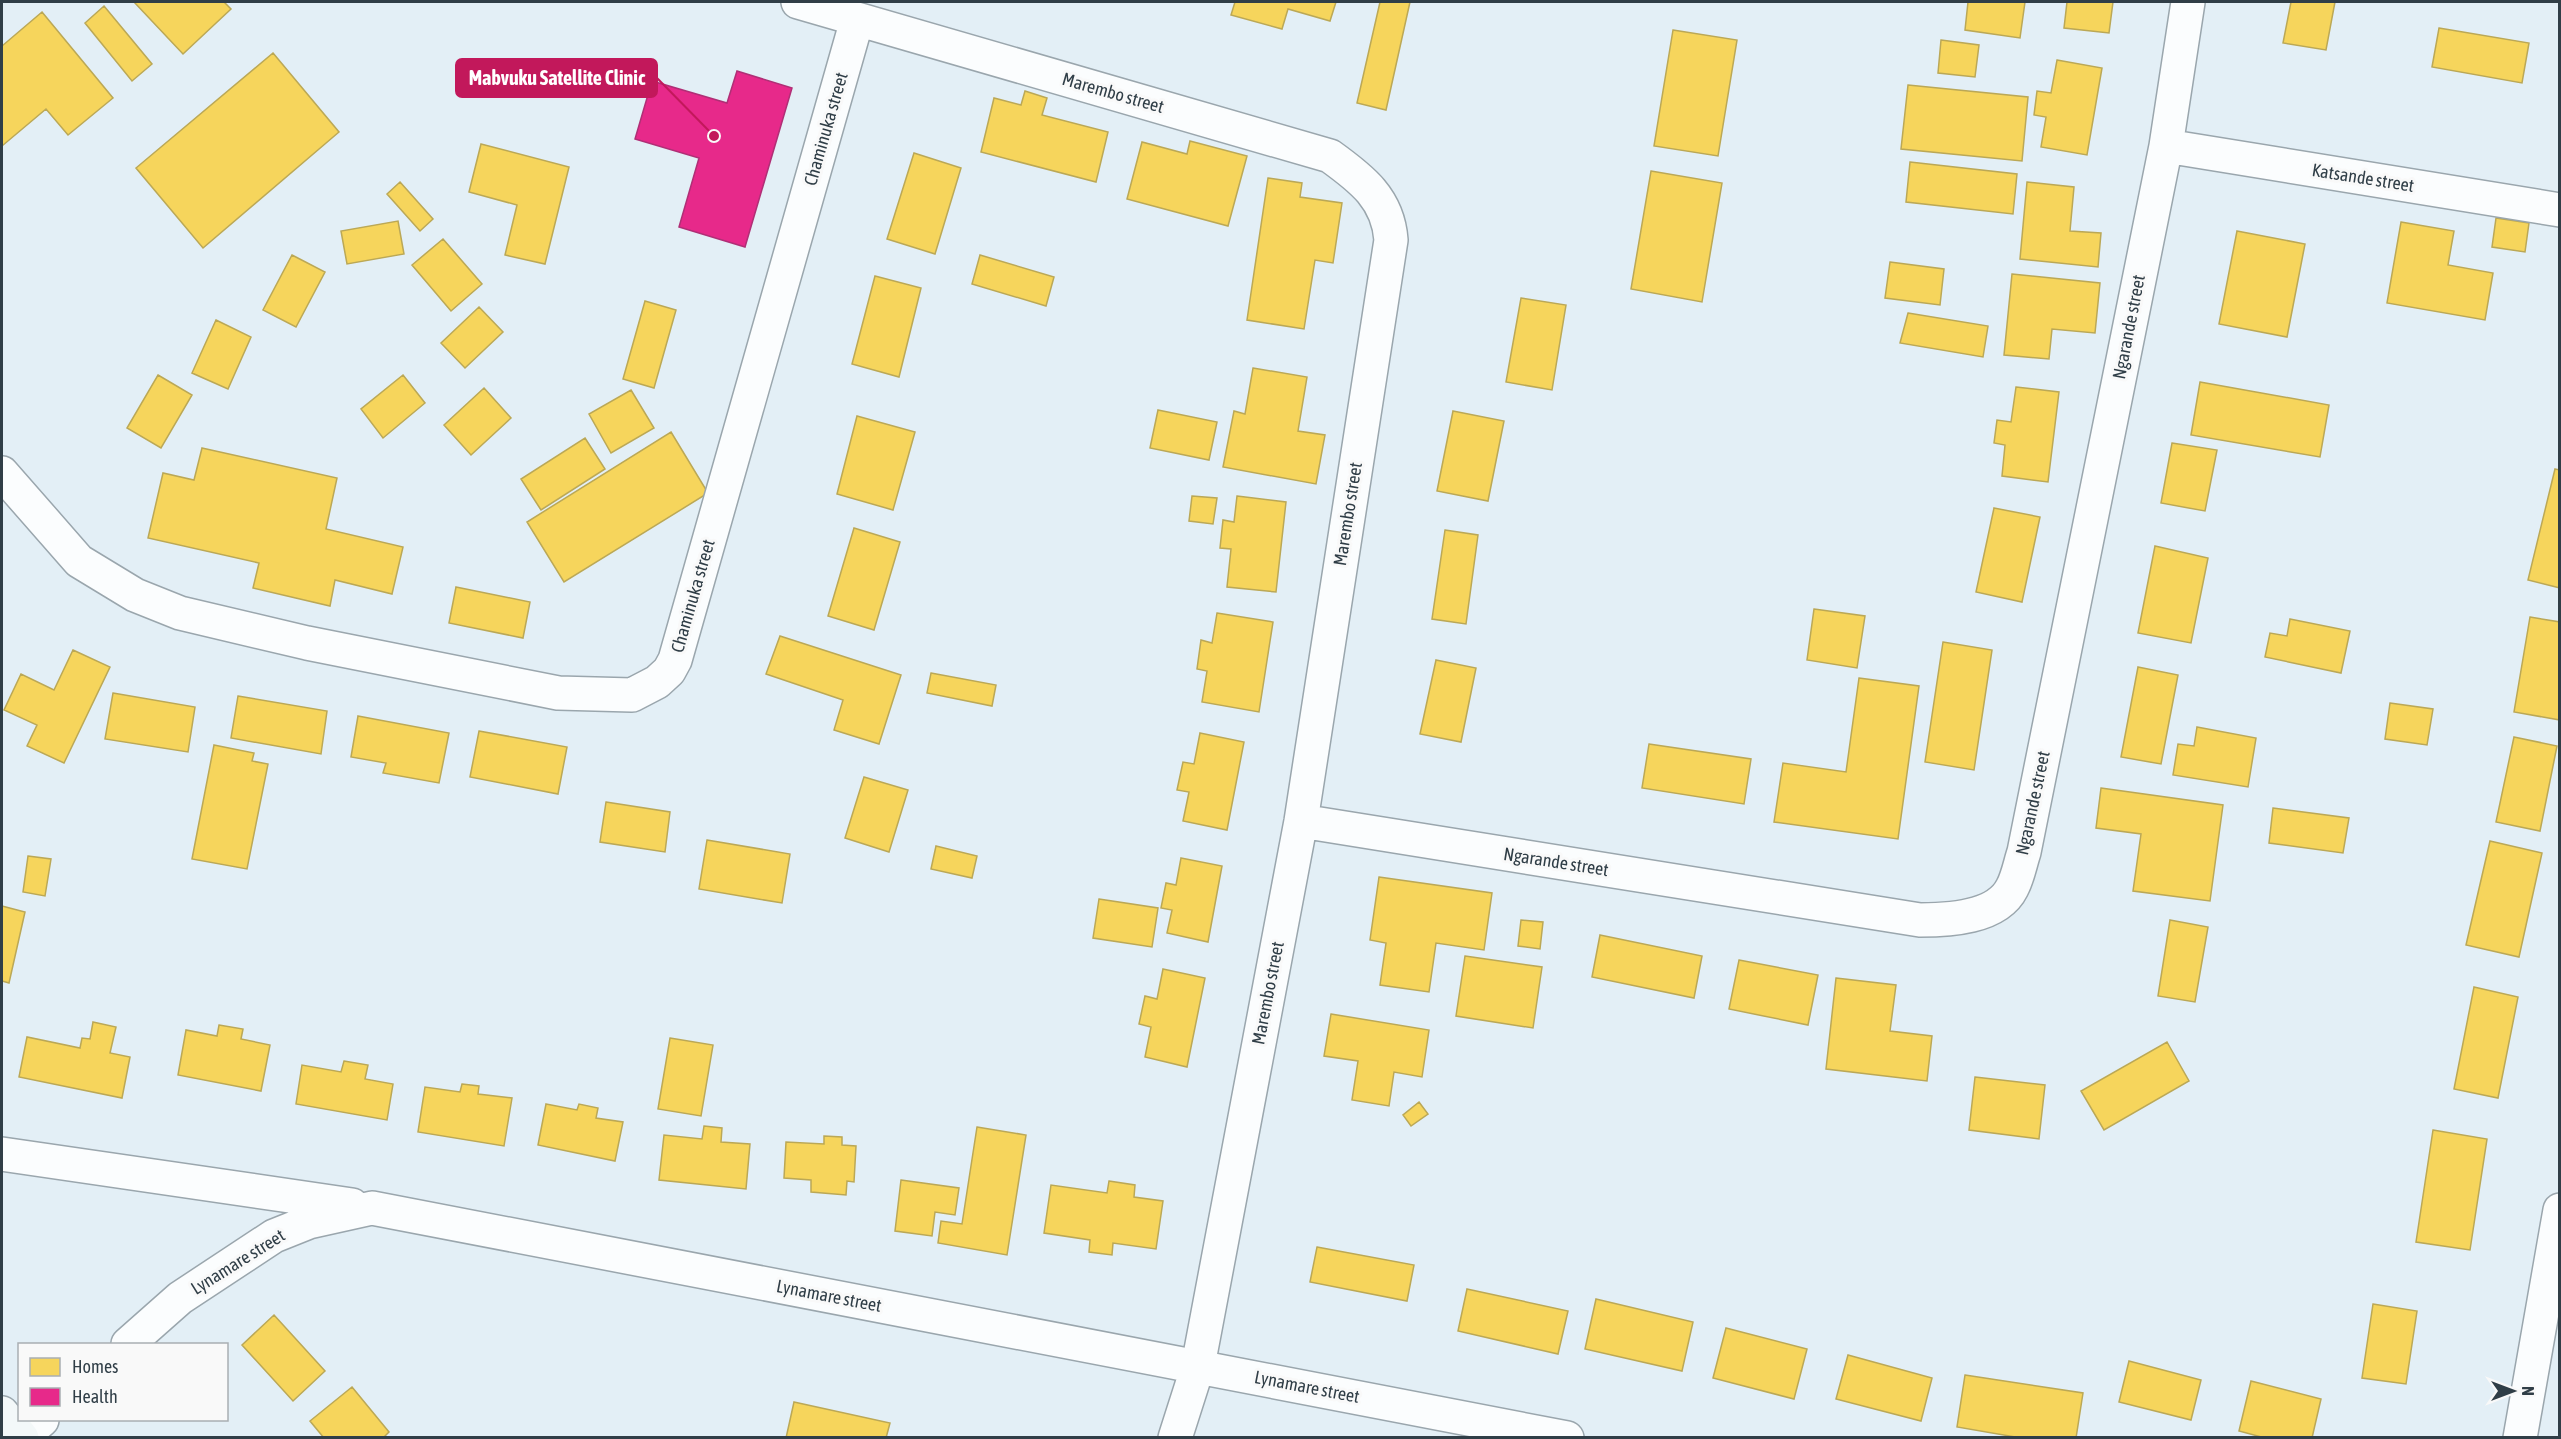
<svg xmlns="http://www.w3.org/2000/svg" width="2561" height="1439" viewBox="0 0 2561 1439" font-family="'Asap Condensed',sans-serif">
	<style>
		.homes { fill: #f6d55c; stroke: #bba856; stroke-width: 1.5 }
		.health { fill: #e7298a; stroke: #b02f76; stroke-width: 1.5 }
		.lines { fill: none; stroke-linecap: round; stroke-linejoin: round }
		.street-casing { stroke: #9aa6ad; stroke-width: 36 }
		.secondary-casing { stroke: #9aa6ad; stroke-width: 36 }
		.street { stroke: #fbfdfe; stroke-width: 33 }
		.secondary { stroke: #f3f8f9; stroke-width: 33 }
		.labels { text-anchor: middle; stroke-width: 6; stroke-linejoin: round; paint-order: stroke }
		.street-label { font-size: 18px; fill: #303e47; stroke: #f9f9f9 }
		.leader { fill: none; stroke: #c2185b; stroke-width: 2 }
		.callout-dot { fill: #c2185b; stroke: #f9f9f9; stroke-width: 2 }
		.callout { fill: #c2185b; stroke: #c2185b; stroke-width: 2 }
		.callout-label { font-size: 20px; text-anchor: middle; font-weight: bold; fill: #fff }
	</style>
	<rect width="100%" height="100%" fill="#e3eff6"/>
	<!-- homes -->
	<path class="homes" d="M134,2h90l7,7 -48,45z
		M1235,2h101l-6,19 -42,-12 -6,20 -51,-14z
		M1380,2h30l-24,108 -29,-7z
		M1968,2h57l-5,36 -55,-8z
		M2067,2h46l-4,31 -45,-5z
		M2291,2h44l-9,48 -43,-7z
		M104,6l48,58 -20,17 -47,-58z
		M42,12l71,86 -45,37 -22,-26 -44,37v-100z
		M2439,28l90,15 -7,40 -90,-16z
		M1673,30l64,10 -19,116 -64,-10z
		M1941,40l38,5 -4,32 -37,-4z
		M273,53l66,79 -136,116 -67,-80z
		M2057,60l45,8 -15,87 -46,-8 5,-30 -12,-2 3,-24 14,2z
		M1908,85l120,12 -6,64 -121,-12z
		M1025,91l22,7 -5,17 66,17 -12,50 -115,-30 13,-54 27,7z
		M1190,141l57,15 -19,70 -101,-27 15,-57 45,12z
		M481,144l88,23 -24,97 -40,-9 12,-50 -48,-13z
		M914,153l47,15 -26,86 -48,-15z
		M1910,162l107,12 -4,40 -107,-12z
		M1651,171l71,12 -20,119 -71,-13z
		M1268,178l34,5 -2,14 42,6 -9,60 -18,-3 -11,69 -57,-9z
		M400,182l33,37 -13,12 -33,-37z
		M2027,182l47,5 -4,44 31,2 -3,34 -78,-8z
		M2496,218l33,5 -4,29 -33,-5z
		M398,221l6,33 -57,10 -6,-33z
		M2401,222l53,9 -6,34 45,8 -8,47 -98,-17z
		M2237,231l68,13 -18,93 -68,-13z
		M443,239l39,45 -31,27 -39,-46z
		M292,255l33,17 -29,55 -33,-17z
		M980,255l74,22 -8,29 -74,-22z
		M1890,262l54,7 -4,36 -55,-7z
		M2012,274l88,9 -5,50 -43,-4 -3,30 -45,-4z
		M875,276l46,12 -22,89 -47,-13z
		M1521,298l45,7 -14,85 -46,-8z
		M645,301l31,9 -22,78 -31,-9z
		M479,307l24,25 -38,36 -24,-25z
		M1908,313l80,13 -5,31 -83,-14z
		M216,320l35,17 -23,52 -36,-16z
		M1253,368l54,9 -9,54 27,4 -9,49 -93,-17 11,-56 11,3z
		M158,375l34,20 -31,53 -34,-20z
		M403,375l22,28 -42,35 -22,-29z
		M2200,382l129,23 -9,52 -129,-22z
		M2016,387l43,5 -11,90 -46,-6 3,-31 -11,-2 3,-23 14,2z
		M484,388l27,30 -40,37 -27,-30z
		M631,390l23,38 -43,25 -22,-39z
		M1158,410l59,12 -8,38 -59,-12z
		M1453,411l51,10 -16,80 -51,-10z
		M857,416l58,16 -22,78 -56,-16z
		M671,432l37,61 -144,89 -37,-60z
		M585,438l20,31 -64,41 -20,-31z
		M2172,443l45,7 -12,61 -44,-8z
		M202,448l135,30 -11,51 77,18 -11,47 -57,-14 -5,26 -77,-18 6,-25 -111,-25 15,-65 31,7z
		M2555,469l5,1v118l-32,-8z
		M1192,496l25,2 -4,26 -24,-3z
		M1237,496l49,6 -10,90 -49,-5 4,-38 -11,-1 3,-28 11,2z
		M1994,508l46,9 -18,85 -46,-10z
		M854,528l46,14 -26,88 -46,-14z
		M1445,530l33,5 -12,89 -34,-5z
		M2155,546l53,12 -17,85 -53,-10z
		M456,587l74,15 -7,36 -74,-15z
		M1814,609l51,7 -8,52 -50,-8z
		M1217,613l56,9 -14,90 -57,-10 5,-31 -10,-2 4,-29 11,3z
		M2530,617l30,5v98l-46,-8z
		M2290,619l60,12 -9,42 -76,-16 5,-24 17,3z
		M780,636l121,39 -22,69 -45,-14 9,-30 -77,-26z
		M1943,642l49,8 -18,120 -49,-8z
		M73,650l37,17 -46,96 -37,-17 10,-21 -33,-15 17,-36 33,16z
		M1436,660l40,8 -15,74 -41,-8z
		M2138,667l40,8 -17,89 -40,-7z
		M931,673l65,12 -4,21 -65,-13z
		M1859,678l60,8 -21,153 -124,-17 9,-59 63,9z
		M113,693l82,14 -7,45 -83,-13z
		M238,696l89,15 -6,43 -90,-16z
		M2390,703l43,6 -6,36 -42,-6z
		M358,716l91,17 -10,50 -56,-10 3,-10 -35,-6z
		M2197,727l59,11 -8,49 -75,-12 5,-31 16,2z
		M479,731l88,16 -9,47 -88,-17z
		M1200,733l44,9 -17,88 -44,-9 6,-29 -12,-2 6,-28 11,2z
		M2514,737l43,9 -17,85 -44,-9z
		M1649,744l102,15 -7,45 -102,-16z
		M214,745l40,8 -2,8 16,3 -21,105 -55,-10z
		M864,777l44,13 -19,62 -44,-14z
		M2101,788l122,17 -13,96 -77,-10 8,-57 -45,-6z
		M606,802l64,10 -5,40 -65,-10z
		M2273,808l76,10 -6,35 -74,-10z
		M707,840l83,14 -8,49 -83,-14z
		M2490,841l52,12 -23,104 -53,-12z
		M936,846l41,10 -5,22 -41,-9z
		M28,856l23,3 -6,37 -22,-4z
		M1181,858l41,8 -14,76 -41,-9 5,-23 -11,-2 5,-25 10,2z
		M1379,877l113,16 -8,57 -48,-7 -7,49 -49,-7 6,-42 -16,-3z
		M1099,899l59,9 -6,39 -59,-9z
		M2,906l23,6 -16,71 -7,-2z
		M1521,920l22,2 -3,27 -22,-3z
		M2170,920l38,7 -13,75 -37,-6z
		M1600,935l102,21 -8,42 -102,-21z
		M1465,956l77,11 -9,61 -77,-12z
		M1739,960l79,15 -10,50 -79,-16z
		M1163,969l42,9 -18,89 -42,-10 6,-30 -12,-3 6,-28 12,3z
		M1836,978l60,7 -6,46 42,5 -5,45 -101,-12z
		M2474,987l44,10 -20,101 -44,-9z
		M1331,1014l98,16 -7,47 -28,-5 -5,34 -37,-6 6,-39 -34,-5z
		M93,1022l23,5 -6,26 20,4 -8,41 -103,-21 8,-40 53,11 2,-10 8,1z
		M219,1025l24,4 -2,10 29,6 -9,46 -83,-16 8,-45 31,6z
		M670,1038l43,7 -12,71 -43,-7z
		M2167,1042l22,39 -85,49 -23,-39z
		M344,1061l24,4 -3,14 28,5 -6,36 -91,-16 6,-39 39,7z
		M1975,1077l70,8 -6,54 -70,-9z
		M462,1084l17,2 -1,8 34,4 -8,48 -86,-14 7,-45 35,5z
		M1419,1102l9,12 -17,12 -8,-11z
		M546,1104l31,6 2,-6 19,4 -2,10 27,4 -8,39 -77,-16z
		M704,1126l18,2 -1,14 29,2 -4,45 -87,-9 5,-45 38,4z
		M977,1127l49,8 -19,120 -69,-12 3,-22 21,3z
		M2433,1130l54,9 -17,111 -54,-8z
		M824,1136l18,1v8l14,1 -2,36 -7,-1 -1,14 -35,-3v-12l-27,-2 2,-36 38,2z
		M901,1180l58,8 -4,27 -20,-3 -3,24 -37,-5z
		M1109,1181l26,4 -1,12 29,4 -7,48 -43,-6 -1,12 -23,-3 1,-12 -46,-7 7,-48 56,8z
		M1317,1247l97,18 -7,36 -97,-19z
		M1467,1289l101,22 -10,43 -100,-23z
		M1596,1299l97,23 -11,49 -97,-22z
		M2373,1304l44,7 -11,73 -44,-6z
		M274,1315l51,56 -32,30 -51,-56z
		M1726,1328l81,21 -13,50 -81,-21z
		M1848,1355l84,23 -11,43 -85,-22z
		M2129,1361l72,19 -10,40 -72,-18z
		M1965,1375l118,18 -7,45h-55l-64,-11z
		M2251,1381l70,18 -9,39h-47l-26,-7z
		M352,1387l37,45 -6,6h-59l-14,-17z
		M794,1402l96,21 -4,15h-100z"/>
	<!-- health -->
	<path class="health" d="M737,71l55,17 -47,159 -66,-20 20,-69 -64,-19 17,-58 75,22z"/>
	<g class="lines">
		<defs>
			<path id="street" d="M798,2l532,154c32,23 58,43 61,84l-90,581 -103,545 -23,72
				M2166,146l394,64
				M2,473l77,88 56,34 45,18 127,30 251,50 74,2 25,-13 12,-11 6,-11 182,-640
				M1301,821l619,99c29,0 77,-2 92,-32 6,-11 8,-24 12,-36l142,-706 22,-144
				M2,1154l350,51
				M128,1344l52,-46 94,-62 35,-14 63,-14 1195,230
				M22,1437l20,-17
				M2520,1438l40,-228"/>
			<path id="secondary" d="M2,1413l20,25"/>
		</defs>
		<!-- street casing -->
		<use href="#street" class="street-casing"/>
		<!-- secondary casing -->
		<use href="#secondary" class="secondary-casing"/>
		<!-- street -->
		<use href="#street" class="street"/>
		<!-- secondary -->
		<use href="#secondary" class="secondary"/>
	</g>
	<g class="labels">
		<!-- street labels -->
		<g class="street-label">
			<text transform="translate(1113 93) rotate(16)" y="6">Marembo street</text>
			<text transform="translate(826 129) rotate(-74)" y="6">Chaminuka street</text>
			<text transform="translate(2363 178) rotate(9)" y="6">Katsande street</text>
			<text transform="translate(2129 327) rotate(-79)" y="6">Ngarande street</text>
			<text transform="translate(1348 514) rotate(-81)" y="6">Marembo street</text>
			<text transform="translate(693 596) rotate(-74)" y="6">Chaminuka street</text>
			<text transform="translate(2033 803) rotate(-78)" y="6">Ngarande street</text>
			<text transform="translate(1556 862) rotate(9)" y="6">Ngarande street</text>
			<text transform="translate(1268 993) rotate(-79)" y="6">Marembo street</text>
			<text transform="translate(238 1262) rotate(-32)" y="6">Lynamare street</text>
			<text transform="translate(829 1296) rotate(11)" y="6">Lynamare street</text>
			<text transform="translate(1307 1387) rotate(11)" y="6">Lynamare street</text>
		</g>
	</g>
	<!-- callouts -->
	<path class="leader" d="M714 136L657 78"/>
	<circle class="callout-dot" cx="714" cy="136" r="6"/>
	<rect class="callout" x="456" y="59" width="201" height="38" rx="6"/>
	<g class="callout-label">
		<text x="557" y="85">Mabvuku Satellite Clinic</text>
	</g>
	<!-- border -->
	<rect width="2561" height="1439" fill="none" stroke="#303e47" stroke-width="6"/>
	<!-- legend -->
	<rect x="18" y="1343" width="210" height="78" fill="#f9f9f9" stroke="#a9aeb2" stroke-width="1.5"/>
	<rect x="30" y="1358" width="30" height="18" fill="#f6d55c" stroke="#a9aeb2" stroke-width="1.5"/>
	<text x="72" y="1373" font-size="18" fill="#303e47">Homes</text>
	<rect x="30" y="1388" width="30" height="18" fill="#e7298a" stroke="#a9aeb2" stroke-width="1.5"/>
	<text x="72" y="1403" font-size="18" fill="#303e47">Health</text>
	<!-- north arrow -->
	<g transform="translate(2513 1391) rotate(90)" stroke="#f9f9f9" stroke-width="4.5" paint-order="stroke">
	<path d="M0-4.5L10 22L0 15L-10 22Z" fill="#303e47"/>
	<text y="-9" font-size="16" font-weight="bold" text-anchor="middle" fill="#303e47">N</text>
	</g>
</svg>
